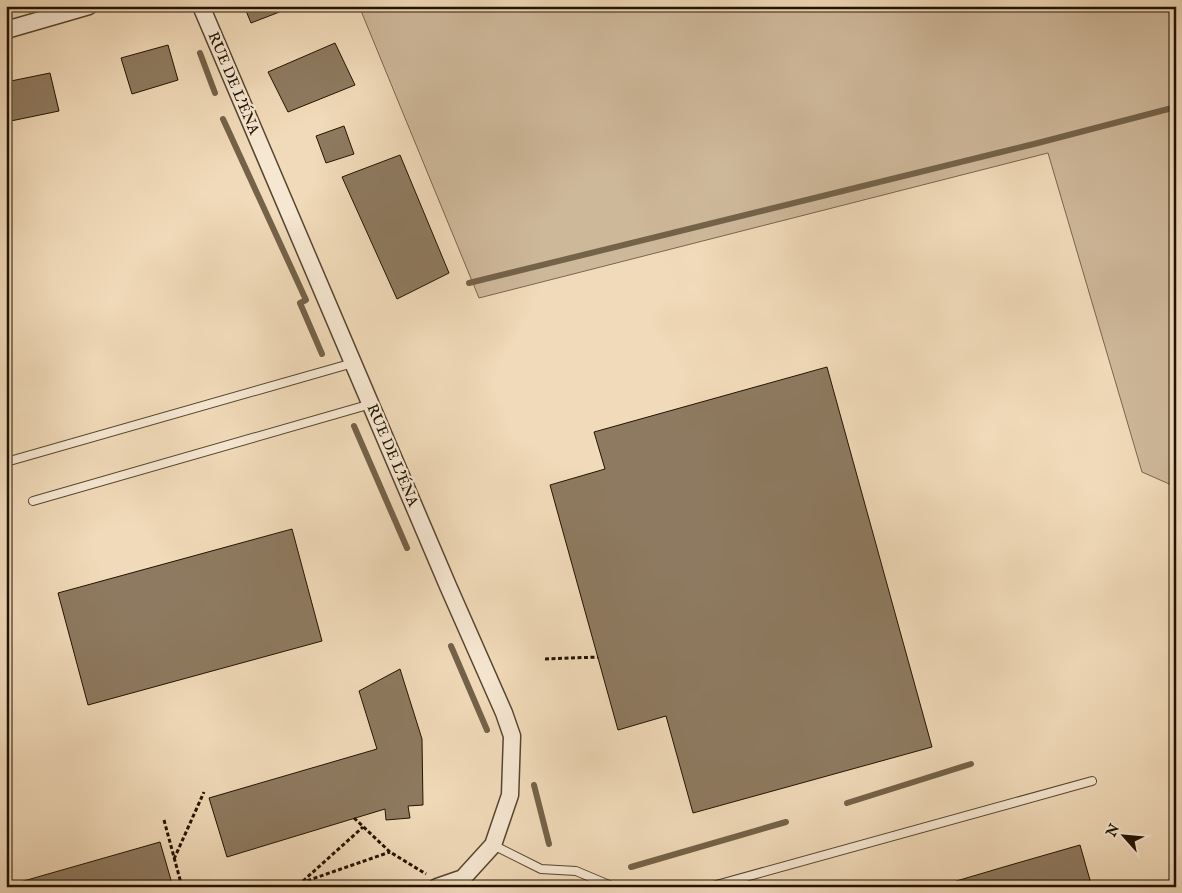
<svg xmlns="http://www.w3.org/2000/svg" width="1182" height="893" viewBox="0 0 1182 893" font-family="'IM FELL English',serif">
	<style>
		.green { fill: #ceb89a; stroke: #78664d }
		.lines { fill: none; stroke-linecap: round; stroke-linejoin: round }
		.stream { stroke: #746249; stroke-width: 6 }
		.building { fill: #8e7a60; stroke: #221300 }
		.lane-casing { stroke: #56452e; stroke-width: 10 }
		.street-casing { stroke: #56452e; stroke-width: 19 }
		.path { stroke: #221300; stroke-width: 3; stroke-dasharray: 4 2.5; stroke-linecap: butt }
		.lane { stroke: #f6e7d2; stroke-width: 8 }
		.street { stroke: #f6e7d2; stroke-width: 16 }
		.labels { text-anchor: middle; stroke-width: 4.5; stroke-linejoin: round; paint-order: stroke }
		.street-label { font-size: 15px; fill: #221300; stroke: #f6e7d2 }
	</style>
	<rect width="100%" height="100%" fill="#f1dab9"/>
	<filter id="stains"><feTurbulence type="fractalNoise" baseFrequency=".004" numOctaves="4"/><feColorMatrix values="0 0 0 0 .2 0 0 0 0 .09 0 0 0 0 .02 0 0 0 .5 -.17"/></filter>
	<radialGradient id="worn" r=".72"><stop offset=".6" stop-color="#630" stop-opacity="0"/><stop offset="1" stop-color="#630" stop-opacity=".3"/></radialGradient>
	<!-- green -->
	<path class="green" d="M359,6h817v481l-34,-15 -94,-319 -569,145z"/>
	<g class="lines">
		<!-- stream -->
		<path class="stream" d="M200,53l15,40
			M223,119l83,181 -6,3 22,51
			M469,283l565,-139 142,-37
			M354,426l53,122
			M451,646l36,84
			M534,785l15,59
			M847,803l124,-39
			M631,867l155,-45"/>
	</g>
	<!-- building -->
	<path class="building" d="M244,6h51l-44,17z
		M335,43l20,42 -67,27 -20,-40z
		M168,45l10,35 -46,14 -11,-36z
		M50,73l9,38 -53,11v-40z
		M344,126l10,28 -28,9 -10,-27z
		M400,155l49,118 -52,26 -55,-122z
		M827,367l105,380 -239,66 -27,-97 -48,14 -68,-245 55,-16 -11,-37z
		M292,529l30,112 -234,64 -30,-112z
		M400,669l22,70 1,66 -15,1 2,12 -24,2 -1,-11 -158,48 -18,-59 168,-49 -18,-58z
		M160,842l13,45h-167v-1z
		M1080,845l12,42h-156l71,-21z"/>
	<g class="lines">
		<defs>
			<path id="lane" d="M6,462l347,-99
				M33,501l338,-97
				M493,845l48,24 35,2 38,16
				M709,887l383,-106"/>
			<path id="street" d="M201,6l247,580 56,127 8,23 -2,59 -17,50 -30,33 -26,9
				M6,30l83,-24"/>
		</defs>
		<!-- lane casing -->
		<use href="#lane" class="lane-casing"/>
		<!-- street casing -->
		<use href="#street" class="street-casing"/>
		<!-- path -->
		<path class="path" d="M545,659l53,-2
			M354,818l36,34 36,22
			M164,820l18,67
			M174,859l30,-67
			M303,881l60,-54
			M289,887l101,-35"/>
		<!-- lane -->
		<use href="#lane" class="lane"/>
		<!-- street -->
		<use href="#street" class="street"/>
	</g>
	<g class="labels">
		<!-- street labels -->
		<g class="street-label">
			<text transform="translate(234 83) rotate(67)" y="5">RUE DE L'ÉNA</text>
			<text transform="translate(393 455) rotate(67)" y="5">RUE DE L'ÉNA</text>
		</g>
	</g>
	<!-- margin -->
	<rect width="1182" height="893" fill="none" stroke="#f1dab9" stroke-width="25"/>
	<rect x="8" y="8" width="1167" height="878" fill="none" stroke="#221300" stroke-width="2.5"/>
	<rect x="12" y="12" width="1157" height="868" fill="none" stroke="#221300"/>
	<!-- north arrow -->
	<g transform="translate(1124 836) rotate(297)" stroke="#f6e7d2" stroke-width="4" paint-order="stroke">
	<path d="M0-4L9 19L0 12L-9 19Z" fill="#221300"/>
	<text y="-8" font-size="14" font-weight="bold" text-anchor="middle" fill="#221300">N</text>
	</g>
	<rect width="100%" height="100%" filter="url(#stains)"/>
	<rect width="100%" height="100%" fill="url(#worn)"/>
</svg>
